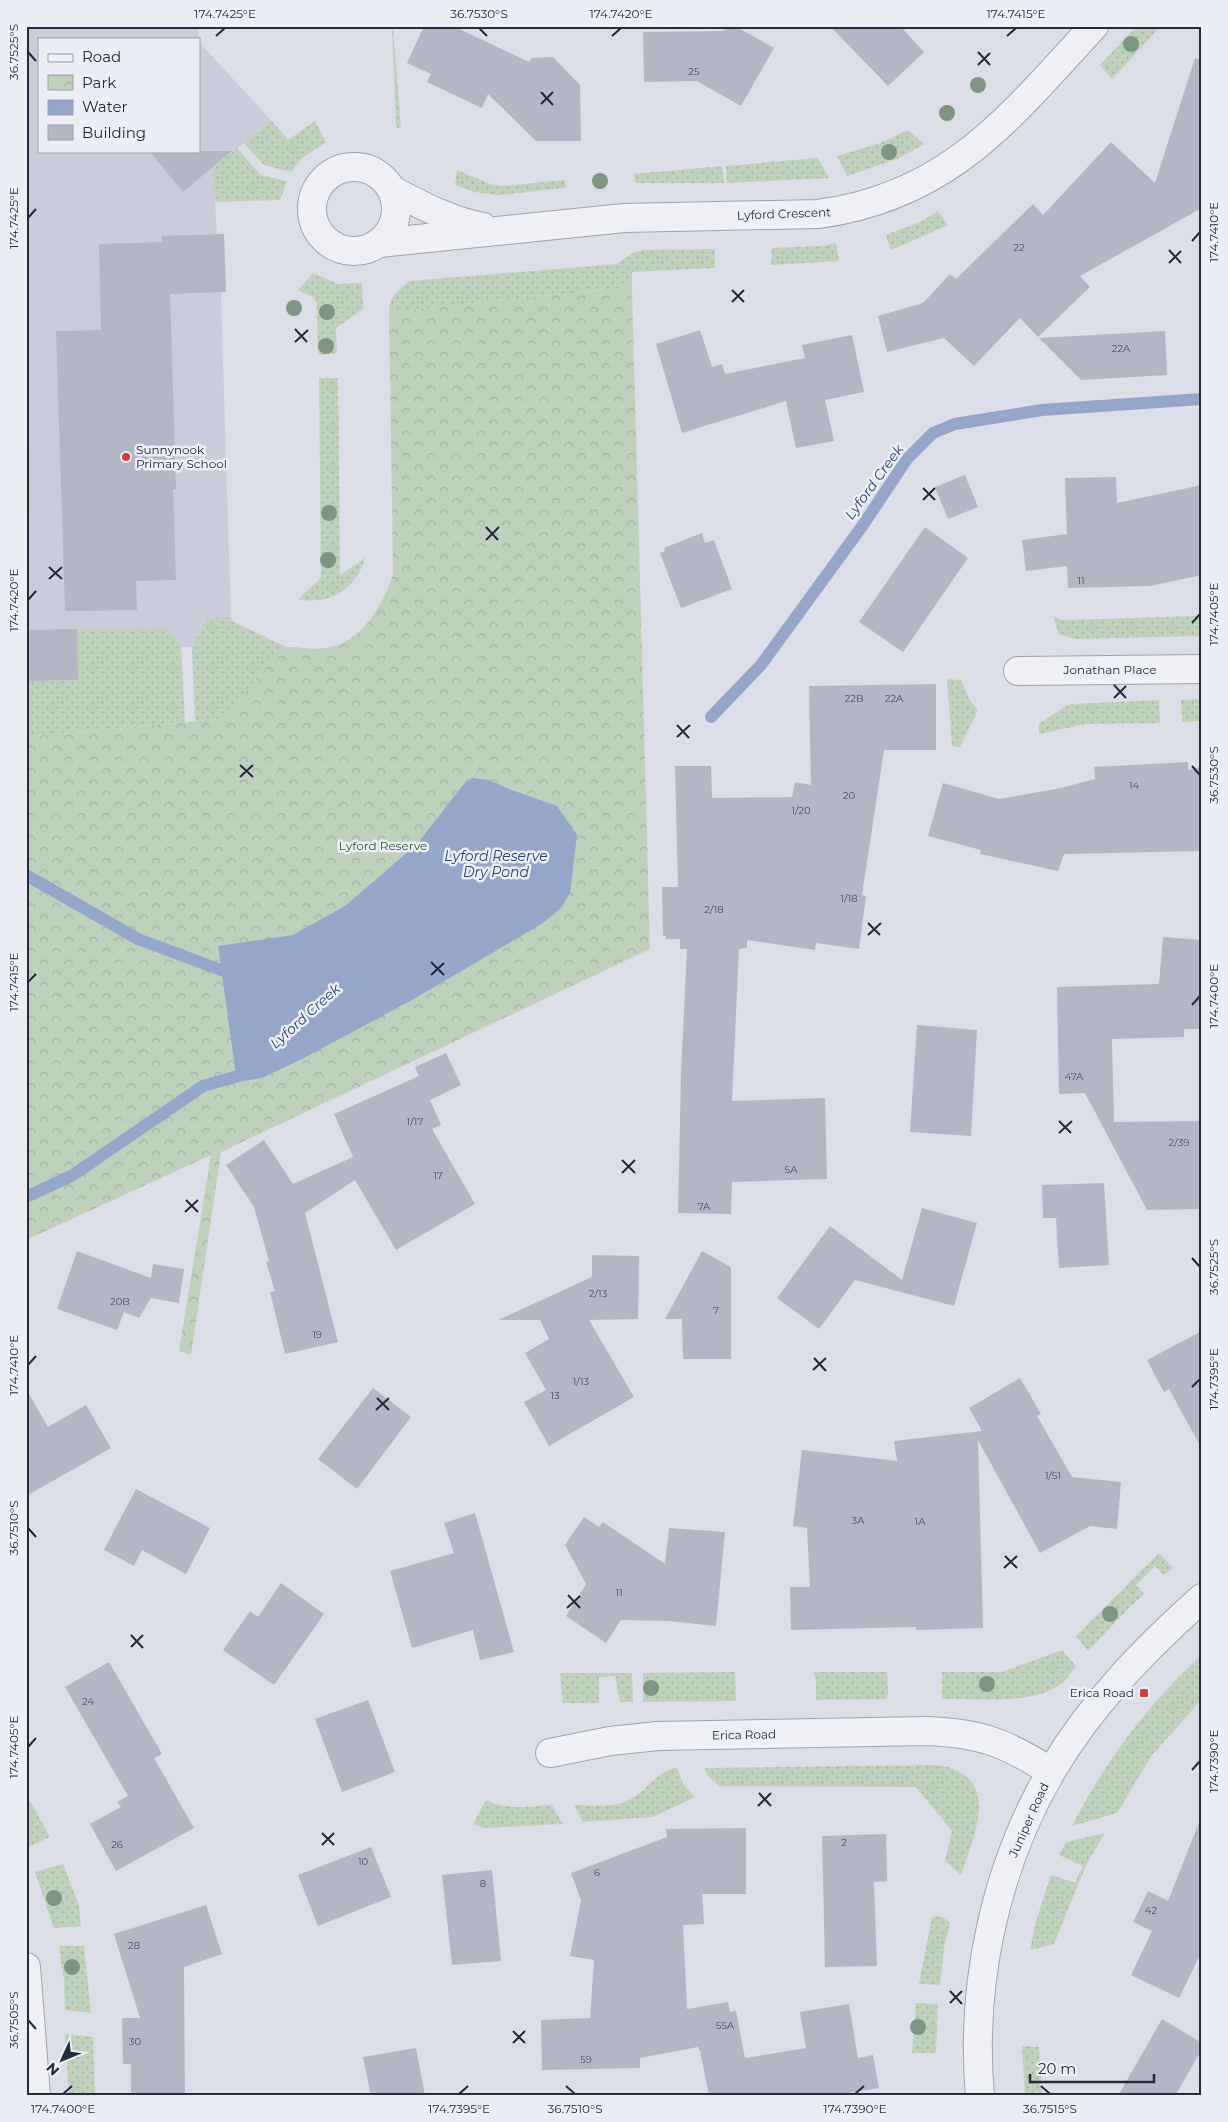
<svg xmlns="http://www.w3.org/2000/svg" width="1228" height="2122" viewBox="0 0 1228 2122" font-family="Montserrat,sans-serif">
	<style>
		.built { fill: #cacdd9; fill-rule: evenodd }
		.grass { fill: url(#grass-dots) }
		.park { fill: url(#park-crowns) }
		.pitch { fill: #bfd1bd }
		.water { fill: #95a6c9 }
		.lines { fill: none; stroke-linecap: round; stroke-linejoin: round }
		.stream { stroke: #95a6c9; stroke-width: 12 }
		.building { fill: #b3b7c4 }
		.minor-casing { stroke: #a1a4b1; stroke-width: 30 }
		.minor { stroke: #eff0f5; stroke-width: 28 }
		.tree { fill: #7f9583 }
		.ticks { fill: none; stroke: #252a3d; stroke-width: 2 }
		.poi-dot { fill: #d23b3a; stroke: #ebeef5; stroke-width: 2 }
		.labels { text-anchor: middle; stroke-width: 5; stroke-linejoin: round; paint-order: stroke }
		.number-label { font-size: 10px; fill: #484d5f }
		.street-label { font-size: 12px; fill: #252a3d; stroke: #ebeef5 }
		.poi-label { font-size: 12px; fill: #252a3d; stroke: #ebeef5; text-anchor: start }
		.park-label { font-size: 12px; fill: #335a32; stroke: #ebeef5 }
		.water-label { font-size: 14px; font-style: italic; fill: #2e4272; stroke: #ebeef5 }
		.neatline { fill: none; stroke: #252a3d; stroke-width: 2 }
		.ticks-label { font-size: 12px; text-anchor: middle; fill: #252a3d }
	</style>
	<defs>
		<pattern id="grass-dots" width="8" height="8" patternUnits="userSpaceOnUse" patternTransform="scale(1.25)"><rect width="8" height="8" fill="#bfd1bd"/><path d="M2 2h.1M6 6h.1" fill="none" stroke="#a4b4a3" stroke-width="1.8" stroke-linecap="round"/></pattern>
		<pattern id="park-crowns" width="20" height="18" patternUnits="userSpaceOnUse" patternTransform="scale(1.25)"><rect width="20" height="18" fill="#bfd1bd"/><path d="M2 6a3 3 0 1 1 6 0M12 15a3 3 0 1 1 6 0" fill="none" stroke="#a4b4a3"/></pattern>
	</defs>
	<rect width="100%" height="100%" fill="#dcdee7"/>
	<!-- built -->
	<path class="built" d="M26,26h171l3,17 71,77 -58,49 4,65h7l2,58h-5v6l10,319 -24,1 -15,29h-11l-13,-19 -90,52 -52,1zM39,39h160v112h-160z"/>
	<!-- grass -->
	<path class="grass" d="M392,26h1l8,102h-4l-1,-3z
		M1137,26h24l-49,53 -12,-14z
		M271,120l17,20 27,-19 11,21 -25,17 -10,13 -27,-7 -20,-22z
		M908,130l16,14 -27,15 -50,17 -10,-20 43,-13z
		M237,148l24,27 26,6 -7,19 -65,2 -2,-33z
		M818,158l11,20 -102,5 -1,-17z
		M722,166l2,17h-89l-1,-9z
		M457,170l36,15 11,1 61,-6 1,8 -68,7 -24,-3 -19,-7z
		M938,211l10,14 -57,25 -5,-15 36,-14z
		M836,243l3,18 -68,4 1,-17 50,-2z
		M715,249v19l-83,4v15l-243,25c0,-15 10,-22 20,-31l208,-17 16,-11 10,-3z
		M313,273l25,11 24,-1 1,26 -27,19 1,25 -19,2 -1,-52 -4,-6 -15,-7z
		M319,378h19l2,197 25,-17c-9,31 -35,48 -67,41l23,-21z
		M1053,616l8,4 141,-4v20l-127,3 -16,-5z
		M231,617l1,4 54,26 -66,72 -25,2 -3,-74 15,-29z
		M168,628l13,19 4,75 -159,15v-56l52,-1 -1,-51z
		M947,679l14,1 9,21 8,9 -18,37 -8,-1z
		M1202,699v22l-20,1 -1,-22z
		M1159,700l1,23 -73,1 -48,10v-11c12,-5 20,-15 32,-19z
		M1159,1553l14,15 -9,7 -9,-9 -19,19 8,9 -14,13 -42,44 -12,-15z
		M1062,1650l14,16c-5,6 -9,13 -15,18 -29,22 -85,14 -119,15v-27h60z
		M1202,1655v44l-50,56 -35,58 -45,13c33,-64 76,-123 130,-171z
		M735,1672l1,29 -93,1v-29z
		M813,1672h74l1,22 -2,5 -70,1v-20z
		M632,1673l1,29h-13l-5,-26 -16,1v26h-36l-3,-30z
		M939,1765c64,12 35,70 22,110l-16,-14 7,-30 -36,-44 -197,-1 -11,-10 -4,-8z
		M673,1768h4l6,16 12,13 -42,20 -70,5 -9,-17c16,0 36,3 51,-3 18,-7 30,-28 48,-34z
		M26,1798l6,6 18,33 -24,11z
		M486,1800c19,11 45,6 66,5l11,19 -79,4 -11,-4z
		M1105,1833l-19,32 -32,79 -24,6 6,-29 15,-46 24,8 8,-17 -24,-11 7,-13z
		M63,1864l16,41 2,21 -27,2 -19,-56z
		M936,1916l6,1 8,5 -6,26 -4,37 -21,-1 13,-67z
		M59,1946h25l7,67 -26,-3 -1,-29z
		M916,2003l22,1 -2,49h-24z
		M65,2034l28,3 2,59h-26z
		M1022,2046l17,1 3,49h-17z"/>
	<!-- park -->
	<path class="park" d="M632,287l18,662 -429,203 -30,203 -12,-4 32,-196 -185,85v-503l194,-18 66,-72c13,0 27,3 39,1 37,-4 57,-43 68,-73l-4,-263z"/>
	<!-- pitch -->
	<path class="pitch" d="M26,351l6,162h-6z"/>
	<!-- water -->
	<path class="water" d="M472,778l17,2 20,9 48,17 20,29 -7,58 -9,15 -18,15 -131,77 -112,60 -38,18 -25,4 -19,-136 75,-11 52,-29 72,-62 46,-59z"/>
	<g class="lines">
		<!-- stream -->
		<path class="stream" d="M711,717l50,-52 102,-140 44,-66 26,-26 22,-9 87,-14 160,-11
			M26,875l112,64 83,31 15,2
			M26,1197l47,-22 130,-89 49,-14"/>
	</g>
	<!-- building -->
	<path class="building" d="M424,26h29l76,36 3,-4 21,-1 27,28 1,56h-45l-48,-47 -6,14 -55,-26 4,-8 -24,-11z
		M726,26h9l39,22 -33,58 -44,-25 -53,1 -1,-50 81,-1z
		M830,26h70l24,26 -36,34z
		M1195,58l7,2v148l-122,68 10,11 -52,50 -18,-19 -46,48 -30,-28 -57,14 -9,-36 45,-13 27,-29 6,5 77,-75 10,11 68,-73 44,41z
		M149,151h83l-49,41z
		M224,234l2,58 -56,2 6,195h-3l3,91 -40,1 1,29 -72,1 -9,-280 45,-1 -2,-86 63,-2v-6z
		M700,330l12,37 10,-3 3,10 80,-16 -3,-13 50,-10 12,57 -39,8 9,41 -38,7 -10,-47 -104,32 -26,-89z
		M1165,331l2,44 -86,5 -42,-42z
		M965,475l13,32 -30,12 -13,-32z
		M1116,477l1,26 85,-18v90l-52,11 -82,2 -1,-22 -41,5 -4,-31 45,-6 -2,-56z
		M925,527l43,31 -65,94 -44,-30z
		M702,533l3,10 9,-3 18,49 -51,19 -21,-55 5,-2 -1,-3z
		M77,629l1,51 -52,1v-51z
		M936,684v66h-52l-22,145 4,1 -7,53 -43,-6 -1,7 -68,-10v8l-8,1 -7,152 93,-3 2,81 -95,3 -1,32 -53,-1 3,-139 6,-125h-7v-10h-14v-3h-3l-1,-49h16l-3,-121h36l1,32 80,-1 3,-15 16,3 -2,-99z
		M1188,762v8l14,-3v84l-138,3 -6,17 -78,-17 1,-4 -53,-14 15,-53 56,16 62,-11 34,-9 -1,-12z
		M1163,937l39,3v89h-18v8l-72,2 2,83 88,-1v88l-55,1 -62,-117 -26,1 -2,-107 102,-3z
		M917,1025l60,5 -6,106 -61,-4z
		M446,1053l15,32 -31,15 11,25 -9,4 43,75 -79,46 -41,-70 -50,33 33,129 -53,12 -15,-62 5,-1 -9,-29 3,-1 -15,-54 -28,-42 38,-25 29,44 60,-27 -19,-43 85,-38 -4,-9z
		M1104,1183l5,82 -50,3 -3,-50h-13l-1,-33z
		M922,1208l55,15 -23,83 -99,-26 -36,49 -42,-31 53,-72 72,54z
		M77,1251l74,27 2,-14 31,5 -5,34 -28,-5 -12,20 -15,-6 -7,18 -60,-21z
		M702,1251l29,16v92h-48l-1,-40h-17z
		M592,1255l47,1 -1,63 -49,1 45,77 -85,49 -25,-44 22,-12 -21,-37 24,-14 -9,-19h-42l94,-43z
		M1202,1331v118l-33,-60 -5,3 -17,-32z
		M1020,1378l21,36 -4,2 35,61 49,5 -4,47 -27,-3 -50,27 -62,-113 5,188 -67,2v-3l-125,3 -1,-43h20l-3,-59 -14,-2 9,-76 95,11 -3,-20 88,-10 -13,-23z
		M373,1388l38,29 -54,72 -39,-30z
		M26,1389l22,38 38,-22 25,43 -85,48z
		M136,1489l74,39 -24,46 -44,-24 -8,16 -30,-16z
		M475,1513l39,139 -34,8 -7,-30 -61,18 -22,-77 64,-18 -10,-30z
		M584,1517l15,10 4,-5 62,42 4,-36 56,4 -9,94 -48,-5 -47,-1 -15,23 -40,-27 20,-32 -21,-39z
		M281,1583l43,31 -50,71 -51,-35 27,-39 8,6z
		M109,1662l53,92 -8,4 40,70 -78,43 -26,-47 31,-17 -4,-5 11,-6 -63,-109z
		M368,1700l27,72 -53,20 -27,-73z
		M1200,1820l2,1v130l-23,47 -48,-23 21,-44 -19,-9 15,-31 20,10z
		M746,1828v66h-44l2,30 -21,1 4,84 41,-7 2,10 6,-1 9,47 61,-10 -6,-36 49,-8 9,54 15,-3 6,33 -50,8h-120l-9,-46 -1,1 -1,-4 -58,11v10l-98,2 -1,-50 49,-2 4,-58 -24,-4 11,-56 -10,-27 96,-36 -1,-8z
		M886,1834l1,47 -13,1 3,84 -52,1 -3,-131z
		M371,1847l20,50 -73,29 -20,-51z
		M492,1870l9,91 -49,4 -10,-90z
		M206,1905l16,49 -38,13 1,129h-54v-32h-8l-1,-46h18l-26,-84z
		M1162,2019l40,24v6l-27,47h-57z
		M416,2048l9,48h-54l-8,-39z"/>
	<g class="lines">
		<defs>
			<path id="minor" d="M312 209a42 42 0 1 1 84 0a42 42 0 1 1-84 0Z
				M392,190c29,15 58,31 91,37
				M379,243l245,-25 194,-4c131,-17 192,-97 276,-188
				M1018,671l184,-2
				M550,1753l60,-12 48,-5 269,-5c53,2 80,12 124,41
				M26,1967l10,129
				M980,2096c-10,-111 15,-228 71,-324 39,-67 94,-123 151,-174"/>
		</defs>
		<!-- minor casing -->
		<use href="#minor" class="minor-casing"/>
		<!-- minor -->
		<use href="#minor" class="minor"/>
	</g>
	<!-- trees -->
	<g class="tree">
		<circle cx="1131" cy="44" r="8"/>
		<circle cx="978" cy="85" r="8"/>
		<circle cx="947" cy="113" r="8"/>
		<circle cx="889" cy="152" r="8"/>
		<circle cx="600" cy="181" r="8"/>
		<circle cx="294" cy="308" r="8"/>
		<circle cx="327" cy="312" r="8"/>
		<circle cx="326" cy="346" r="8"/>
		<circle cx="329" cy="513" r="8"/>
		<circle cx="328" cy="560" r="8"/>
		<circle cx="1110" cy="1614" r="8"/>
		<circle cx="987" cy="1684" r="8"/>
		<circle cx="651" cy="1688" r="8"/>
		<circle cx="54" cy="1898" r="8"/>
		<circle cx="72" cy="1967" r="8"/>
		<circle cx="918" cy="2027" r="8"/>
	</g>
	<!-- ticks -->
	<path class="ticks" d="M479,28l8,8M216,36l9,-8M612,36l9,-8M1007,36l9,-8M28,52l8,9M978,52l12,13M978,65l12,-12M541,92l12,13M541,104l12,-12M28,218l8,-9M1192,241l8,-9M1169,250l12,13M1169,263l12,-12M732,290l12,12M732,302l12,-12M295,329l12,13M295,342l13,-12M923,488l12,12M923,500l12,-12M486,527l12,13M486,540l13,-13M49,567l13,12M49,579l13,-12M28,600l8,-9M1192,623l8,-9M1114,685l12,13M1114,698l12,-12M677,725l12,13M677,737l13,-12M240,765l13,12M1192,766l8,9M240,777l13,-12M868,923l12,12M868,935l13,-12M431,962l13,13M431,975l13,-12M28,982l8,-8M1192,1005l8,-9M1059,1121l12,12M1059,1133l13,-12M622,1160l13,13M622,1173l13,-13M186,1200l12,12M185,1212l13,-12M1192,1258l8,9M814,1358l12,13M28,1365l8,-9M813,1370l13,-12M1192,1387l8,-8M377,1398l12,12M376,1410l13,-12M28,1528l8,9M1005,1556l12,12M1004,1568l13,-12M568,1595l12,13M567,1608l13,-12M131,1635l12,13M131,1647l12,-12M28,1747l8,-9M1192,1770l8,-9M759,1793l12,13M758,1806l13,-13M322,1833l12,12M322,1845l12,-12M950,1991l12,13M950,2003l12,-12M28,2020l8,9M513,2031l12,12M513,2043l12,-12M566,2086l9,8M1041,2086l9,8M63,2094l9,-8M459,2094l9,-8M855,2094l9,-8"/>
	<!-- markers -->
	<g class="poi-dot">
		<circle cx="126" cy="457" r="5"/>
		<rect x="1139" y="1688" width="10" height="10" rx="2.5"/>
	</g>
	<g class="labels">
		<!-- number labels -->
		<g class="number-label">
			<text x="694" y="75">25</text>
			<text x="1019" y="251">22</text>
			<text x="1121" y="352">22A</text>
			<text x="1081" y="584">11</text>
			<text x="854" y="702">22B</text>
			<text x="894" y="702">22A</text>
			<text x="1134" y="789">14</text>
			<text x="849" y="799">20</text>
			<text x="801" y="814">1/20</text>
			<text x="849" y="902">1/18</text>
			<text x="714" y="913">2/18</text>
			<text x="1074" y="1080">47A</text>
			<text x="415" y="1125">1/17</text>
			<text x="1179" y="1146">2/39</text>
			<text x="791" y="1173">5A</text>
			<text x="438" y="1179">17</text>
			<text x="704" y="1210">7A</text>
			<text x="598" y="1297">2/13</text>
			<text x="120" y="1305">20B</text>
			<text x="716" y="1314">7</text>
			<text x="317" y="1338">19</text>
			<text x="581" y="1385">1/13</text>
			<text x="555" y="1399">13</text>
			<text x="1053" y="1479">1/51</text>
			<text x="858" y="1524">3A</text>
			<text x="920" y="1525">1A</text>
			<text x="619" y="1596">11</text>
			<text x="88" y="1705">24</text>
			<text x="844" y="1846">2</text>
			<text x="117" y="1848">26</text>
			<text x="363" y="1865">10</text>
			<text x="597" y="1876">6</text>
			<text x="483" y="1887">8</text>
			<text x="1151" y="1914">42</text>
			<text x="134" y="1949">28</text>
			<text x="725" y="2029">55A</text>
			<text x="135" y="2045">30</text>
			<text x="586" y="2063">59</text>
		</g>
		<!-- street labels -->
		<g class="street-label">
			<text transform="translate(784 214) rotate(-2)" y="4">Lyford Crescent</text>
			<text x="1110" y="674">Jonathan Place</text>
			<text transform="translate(744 1735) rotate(-1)" y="4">Erica Road</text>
			<text transform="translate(1029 1820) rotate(-66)" y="4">Juniper Road</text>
		</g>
		<!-- poi labels -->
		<g class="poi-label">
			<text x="136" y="454">Sunnynook<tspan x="136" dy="14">Primary School</tspan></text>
			<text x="1134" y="1697" text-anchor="end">Erica Road</text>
		</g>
		<!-- park labels -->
		<g class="park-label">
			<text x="383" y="850">Lyford Reserve</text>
		</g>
		<!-- water labels -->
		<g class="water-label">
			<text transform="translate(874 482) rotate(-54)" y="5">Lyford Creek</text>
			<text x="496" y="861">Lyford Reserve<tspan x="496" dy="16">Dry Pond</tspan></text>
			<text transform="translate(305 1016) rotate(-42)" y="5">Lyford Creek</text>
		</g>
	</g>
	<!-- border -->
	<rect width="1228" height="2122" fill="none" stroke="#ebeef5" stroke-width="55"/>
	<!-- legend -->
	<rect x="38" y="38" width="162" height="115" fill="#ebeef5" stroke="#9ca0ab"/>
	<rect x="48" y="54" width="25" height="8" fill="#eff0f5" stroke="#9ca0ab"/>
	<text x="82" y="62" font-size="15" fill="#252a3d">Road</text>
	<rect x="48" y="75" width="25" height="15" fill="url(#park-crowns)" stroke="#9ca0ab"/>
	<text x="82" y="88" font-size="15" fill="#252a3d">Park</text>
	<rect x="48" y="100" width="25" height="15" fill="#95a6c9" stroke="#9ca0ab"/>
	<text x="82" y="112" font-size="15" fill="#252a3d">Water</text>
	<rect x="48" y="125" width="25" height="15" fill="#b3b7c4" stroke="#9ca0ab"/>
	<text x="82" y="138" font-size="15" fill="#252a3d">Building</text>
	<!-- north arrow -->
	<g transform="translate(62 2060) rotate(226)" stroke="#ebeef5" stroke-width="4" paint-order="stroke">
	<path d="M0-4L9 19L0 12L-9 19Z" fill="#252a3d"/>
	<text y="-8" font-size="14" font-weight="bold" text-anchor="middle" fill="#252a3d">N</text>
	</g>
	<!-- scale -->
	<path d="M1030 2074v8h124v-8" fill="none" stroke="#252a3d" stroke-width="2.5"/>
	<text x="1038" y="2074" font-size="15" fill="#252a3d" stroke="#ebeef5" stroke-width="4" paint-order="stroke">20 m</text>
	<rect x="28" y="28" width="1172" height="2066" class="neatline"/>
	<g class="ticks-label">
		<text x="225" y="18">174.7425°E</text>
		<text x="479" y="18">36.7530°S</text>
		<text x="621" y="18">174.7420°E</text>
		<text x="1016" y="18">174.7415°E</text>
		<text transform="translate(14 52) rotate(-90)" y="4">36.7525°S</text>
		<text transform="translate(14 218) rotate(-90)" y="4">174.7425°E</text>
		<text transform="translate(1214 232) rotate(-90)" y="4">174.7410°E</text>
		<text transform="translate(14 600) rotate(-90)" y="4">174.7420°E</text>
		<text transform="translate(1214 614) rotate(-90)" y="4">174.7405°E</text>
		<text transform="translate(1214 775) rotate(-90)" y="4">36.7530°S</text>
		<text transform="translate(14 982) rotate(-90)" y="4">174.7415°E</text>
		<text transform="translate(1214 996) rotate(-90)" y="4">174.7400°E</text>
		<text transform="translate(1214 1267) rotate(-90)" y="4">36.7525°S</text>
		<text transform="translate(14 1365) rotate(-90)" y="4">174.7410°E</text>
		<text transform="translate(1214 1379) rotate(-90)" y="4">174.7395°E</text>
		<text transform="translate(14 1528) rotate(-90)" y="4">36.7510°S</text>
		<text transform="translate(14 1747) rotate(-90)" y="4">174.7405°E</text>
		<text transform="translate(1214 1761) rotate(-90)" y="4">174.7390°E</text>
		<text transform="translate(14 2020) rotate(-90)" y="4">36.7505°S</text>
		<text x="63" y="2113">174.7400°E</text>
		<text x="459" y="2113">174.7395°E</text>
		<text x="575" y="2113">36.7510°S</text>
		<text x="855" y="2113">174.7390°E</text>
		<text x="1050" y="2113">36.7515°S</text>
	</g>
</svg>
